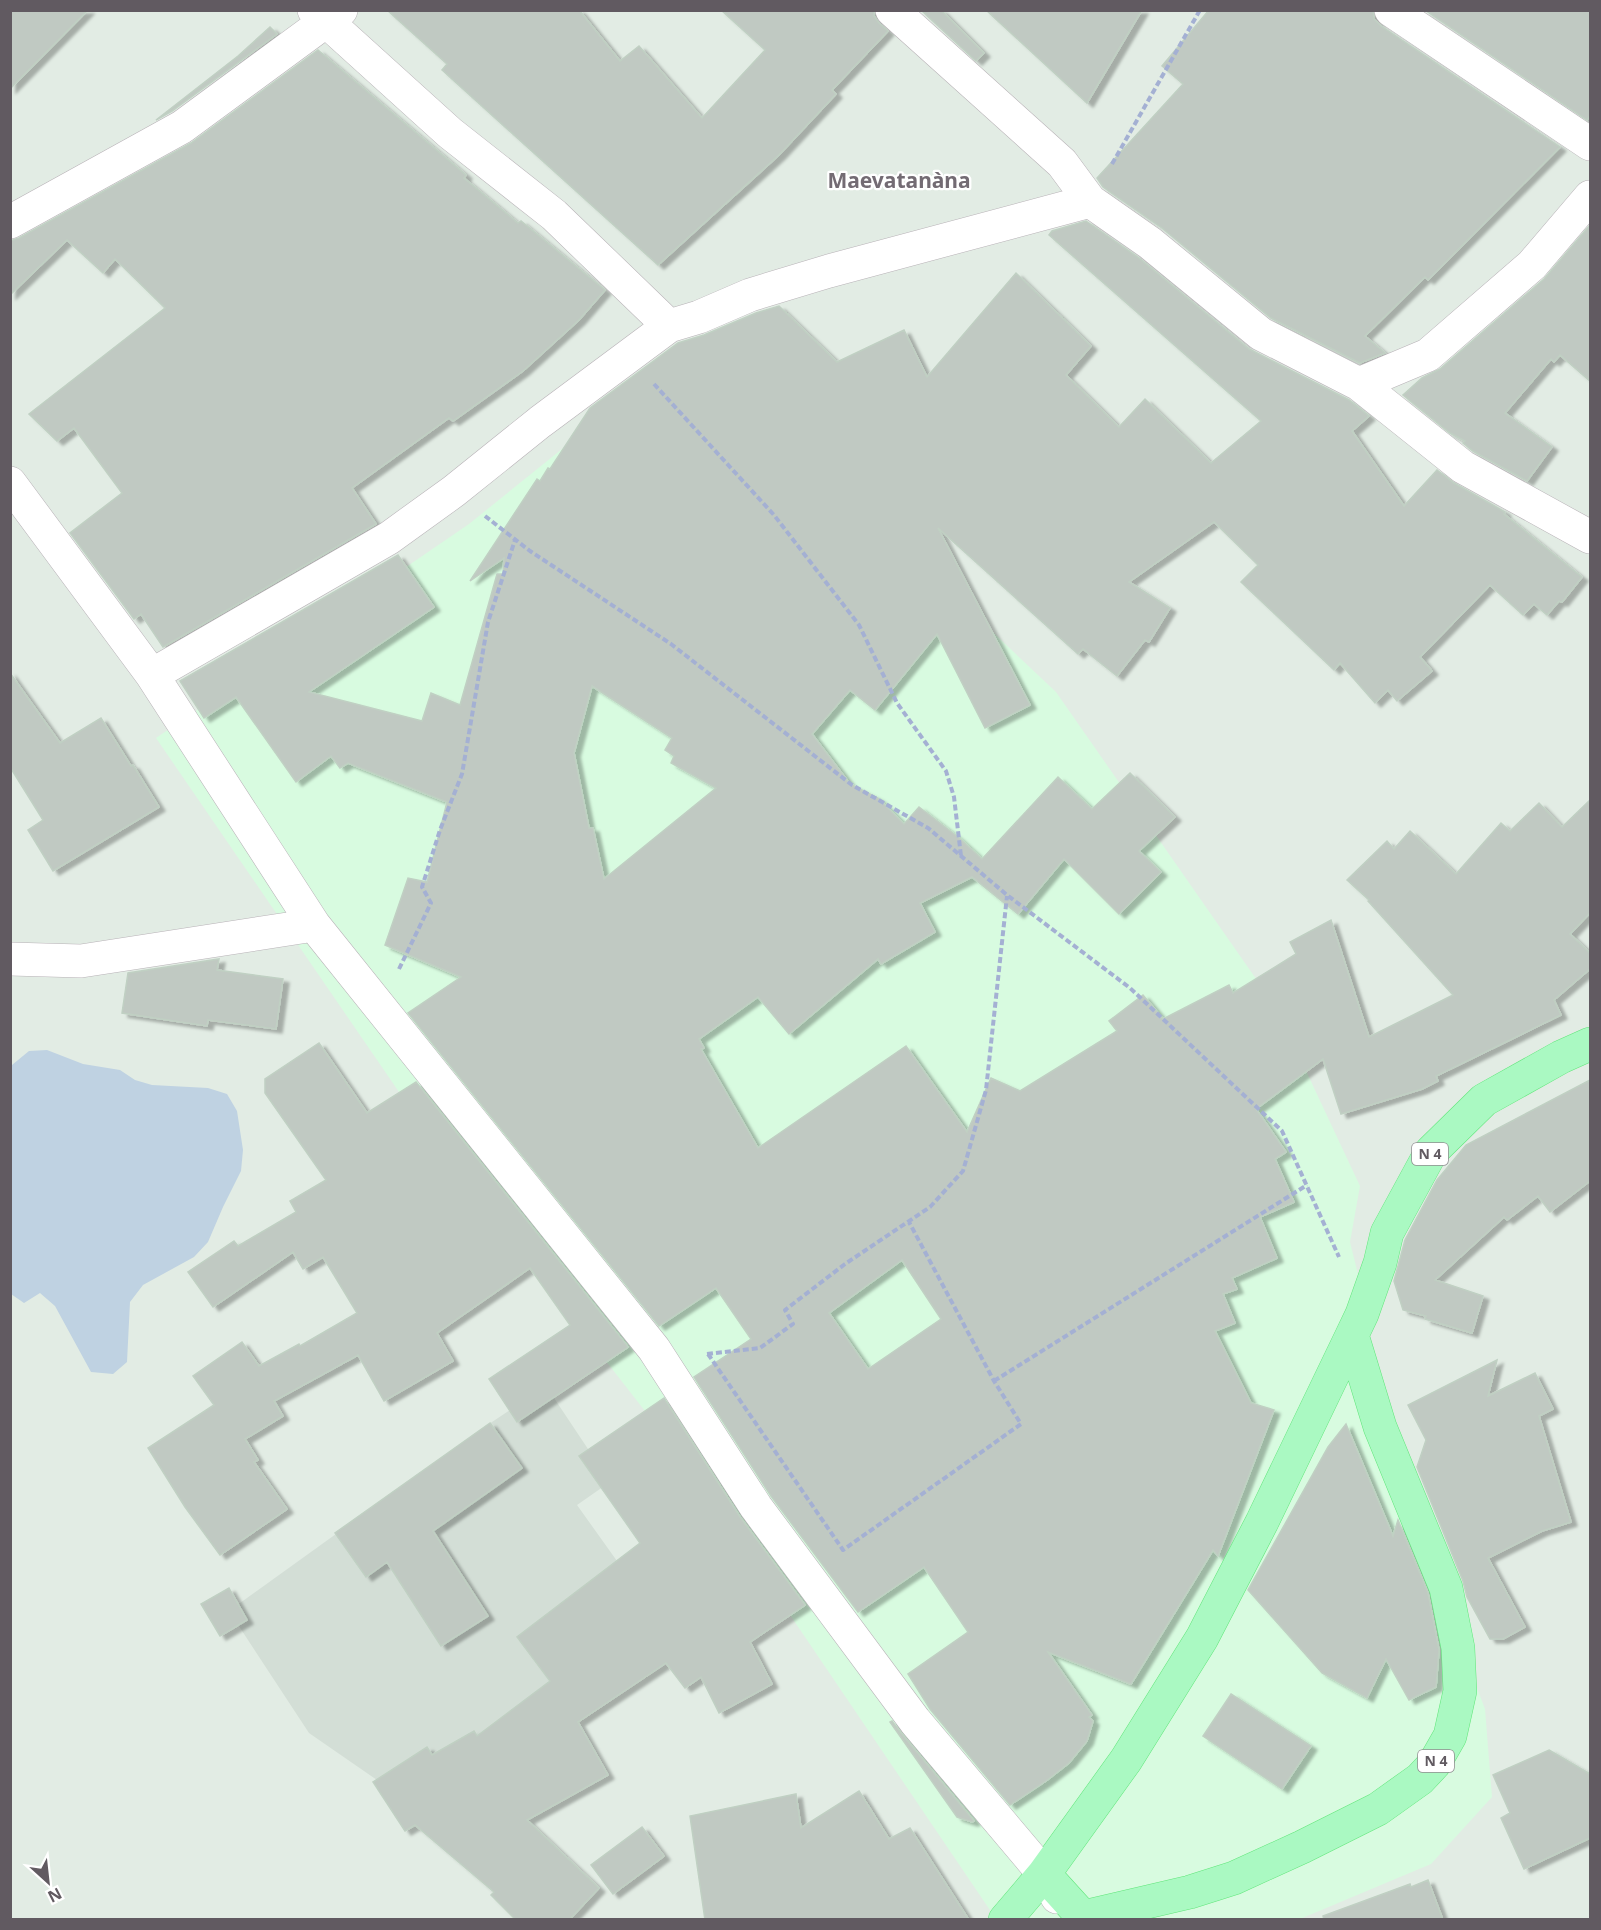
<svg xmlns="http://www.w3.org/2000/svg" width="1601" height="1930" viewBox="0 0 1601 1930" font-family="'Noto Sans',sans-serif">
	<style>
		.commercial { fill: #d8fbe0 }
		.education { fill: #d3ded6 }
		.green { fill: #bfd2e2 }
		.building { fill: #c0c9c2; stroke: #c0d0c3; stroke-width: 1.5; fill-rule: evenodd; filter: url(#shadow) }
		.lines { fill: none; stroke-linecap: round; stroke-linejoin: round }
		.minor-casing { stroke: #b8b2b7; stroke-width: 34 }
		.major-casing { stroke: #60e67a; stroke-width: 34 }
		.path { stroke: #a4b0d3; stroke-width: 4; stroke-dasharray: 6 3; stroke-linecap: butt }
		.minor { stroke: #fff; stroke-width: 33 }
		.major { stroke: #aaf9c2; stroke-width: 33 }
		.labels { text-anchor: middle; stroke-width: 4.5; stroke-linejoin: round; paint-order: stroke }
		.shield { fill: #fff; stroke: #908c90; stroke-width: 1.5 }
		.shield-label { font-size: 14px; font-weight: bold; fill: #615a61 }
		.district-label { font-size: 21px; font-weight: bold; fill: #736b73; stroke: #fff }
	</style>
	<defs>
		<filter id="shadow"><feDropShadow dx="6" dy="4" stdDeviation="1.5" flood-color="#0004"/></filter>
	</defs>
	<rect width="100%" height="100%" fill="#e2ece4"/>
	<!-- commercial -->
	<path class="commercial" d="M690,346l366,346 221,317 83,177 -10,56 17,68 1,67 41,131 76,201 7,88 -61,67 -131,55h-304l-298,-440 -277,-355 -265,-386 313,-214z"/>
	<!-- education -->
	<path class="education" d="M546,1386l64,96 -33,23 90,126 -264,167 -94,-65 -80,-122 257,-185z"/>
	<!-- green -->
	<path class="green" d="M47,1050l36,14 37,6 15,10 17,5 56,3 19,6 10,17 6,39 -2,21 -18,36 -15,35 -14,15 -51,28 -13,17 -3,60 -14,12 -22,-2 -36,-66 -15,-13 -16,10 -13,-9v-217l1,-12 17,-14z"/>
	<!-- building -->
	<path class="building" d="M10,10h78l-78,79z
		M387,10h192l41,51 19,-15 63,72 63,-68 -44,-40h153v6l5,7 9,8 -56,59 4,4 -57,61 -121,110 -216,-195 5,-6z
		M921,10h20l43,43 -8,8z
		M986,10h156l-55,93z
		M1209,10h164l1,9 7,7 179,121 -132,133 -3,-3 -60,59 20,17 -25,10 -89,-45 -109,-90 -59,-41 -6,-9 86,-94 -21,-18z
		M1425,10h165v106l-3,4z
		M270,27l7,7 -105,77 -16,9 82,-64z
		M318,50l148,125 -2,3 54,45 3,-2 84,69 -26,30 -56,51 -70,50 -4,-3 -97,70 24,36 -213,123 -22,-33 -7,5 -64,-86 52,-40 -48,-65 -17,13 -28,-27 136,-106 -50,-49 -12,14 -36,-33 -57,55v-54l9,-3 172,-95z
		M1086,221l53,37 110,91 100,51 20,16 -17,15 52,75 33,-36 17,13 51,29 -1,2 78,63 -20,25 -3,-1 -12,14 -13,-11 -11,11 -33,-30 -70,72 12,14 -35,30 -9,-11 -13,13 -35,-40 -6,7 -93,-88 17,-17 -44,-43 -85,60 41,26 -21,34 -4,-2 -28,36 -34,-27 -5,5 -140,-126 92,177 -45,23 -48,-94 -62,76 -25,-20 -38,44 38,50 28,14 26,26 15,-17 39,30 24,22 76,-82 34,32 38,-36 45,44 -36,34 22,21 -42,42 -55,-55 -46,55 -46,-37 -52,26 15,29 -54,32 -3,-5 -89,75 -31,-37 -59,42 5,9 -3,1 57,99 148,-102 61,86 24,-54 29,13 97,-60 -8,-10 34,-26 20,24 66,-34 4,8 63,-39 -6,-12 41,-22 38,117 84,-42 -85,-94 1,-1 -22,-20 40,-39 7,8 16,-18 46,43 45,-51 9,8 29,-28 23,24 28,-27v113l-20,21 20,19v16l-36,31 7,15 -125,61 2,5 -16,8 -81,25 -18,-55 -67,50 30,43 -11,7 19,43 -34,15 17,41 -45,20 5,11 -14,5 12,29 -20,8 36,72 23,7 -56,146 -5,-6 -82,134 -83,-32 44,63 -3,2 4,4 -6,20 -18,22 -23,18 -36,24 -80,-96 -22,-35 60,-42 -44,-65 -66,45 -87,-116 -77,-119 57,-38 -35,-51 -57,38 -251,-313 53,-36 -76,-32 23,-67 19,4 20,-80 -99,-39 -8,5 -9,-12 -35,26 -60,-85 -32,21 -24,-37 218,-126 36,52 -125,85 113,29 9,-28 29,12 37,-131h6l1,-16 -34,23 67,-102 3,2 8,-13 2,1 40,-61 88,-65 26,-8 52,-22 23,-7 58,56 67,-32 23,47 89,-104 75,73 -25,29 53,52 26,-28 66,64 50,-42 -212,-186 3,-4zM592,686l80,52 -7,12 9,6 -3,7 45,25 -112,91 -11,-51h-4l-15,-75zM902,1260l39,59 -73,50 -39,-56z
		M1590,225v156l-30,-26 -6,7 -3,-3 -46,54 47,34 -25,34 -54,-30 -10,-8 2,-2 -15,-8 -47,-38 19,-17 18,-9 104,-90z
		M10,673l50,70 41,-25 30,48 2,-1 26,42 -106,64 -25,-41 15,-10 -33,-53z
		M219,959l-2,11 66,9 -7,50 -68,-9 -1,6 -85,-13 6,-40z
		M319,1043l48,70 49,-31 212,265 -111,75 -28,-43 81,-54 -40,-57 -93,65 16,28 -69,40 -26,-46 -84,46 9,15 -38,23 13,21 -4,2 33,47 -67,46 -35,-48 -37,-59 66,-43 -21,-29 49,-34 17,24 40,-22 1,2 57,-33 -34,-56 -20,12 -10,-17 -80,55 -25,-35 46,-31 4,5 58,-34 -6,-11 36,-21 -61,-87v-14z
		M1590,1080v101l-40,31 -12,-16 -31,24 -3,-3 -69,63 48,16 -11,37 -47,-14 1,-3 -23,-6 -9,-29 11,-41 32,-60 29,-35z
		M1497,1360l-9,36 47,-23 18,36 -14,7 32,106 -29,9 -54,27 37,69 -22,12h-13l-23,-42 -4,-16 -46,-114 9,-27 -18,-35z
		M664,1398l76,119 65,88 -55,37 22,42 -53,29 -18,-36 -16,11 -19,-25 -88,59 30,53 -81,45 72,68 -30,32h-53l-25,-25 3,-3 -79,-67 -10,6 -32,-49 54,-35 5,8 42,-24 3,5 73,-55 -33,-44 123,-94 -61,-87z
		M490,1423l32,45 -89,63 55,85 -47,30 -54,-84 -21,15 -31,-44z
		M1346,1424l47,112 5,-16 30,73 11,57 -3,37 -27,13 -23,-41 -19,39 -45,-25 -74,-83 80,-143z
		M229,1588l18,32 -27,16 -19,-32z
		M1231,1694l80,52 -29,43 -79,-53z
		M892,1721l9,12 73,88 -2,1 -15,-5 -67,-95z
		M1549,1750l41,24v64l-66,31 -23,-51 9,-5 -17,-38z
		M859,1791l30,48 21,-11 59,92h-264l-15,-104 106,-22 5,34z
		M642,1827l22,29 -51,38 -22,-29z
		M1428,1880l15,40h-119l-1,-4 87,-32 1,3z"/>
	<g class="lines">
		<defs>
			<path id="minor" d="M314,10l136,123 104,82 115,111
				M892,10l170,153 28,38 60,42 111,91 98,50 104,83 127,70
				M1391,10l199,134
				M10,222l172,-95 159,-117
				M1359,384l69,-29 104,-90 58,-68
				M10,483l142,192 162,250 340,424 102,158 159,214 129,153 13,23
				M152,675l237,-137 65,-47 86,-69 129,-96 30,-9 51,-22 79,-24 261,-70
				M10,959l71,2 233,-36"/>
			<path id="major" d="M1044,1874l39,43 107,-25 44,-14 68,-31 76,-38 42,-30 14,-15 16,-28 10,-45 -2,-43 -12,-60 -66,-161 -28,-92
				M1005,1920l39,-46 82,-114 76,-122 60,-116 90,-187 10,-21 18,-51 7,-30 44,-81 53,-52 77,-43 29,-13"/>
		</defs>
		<!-- minor casing -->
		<use href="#minor" class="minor-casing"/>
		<!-- major casing -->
		<use href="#major" class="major-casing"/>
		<!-- path -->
		<path class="path" d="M1112,164l88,-154
			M654,384l120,131 85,110 38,78 49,68 8,26 7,59
			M485,516l45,35 141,93 181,141 76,43 79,67 123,93 152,143 57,126
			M399,969l32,-66 -9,-16 18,-57 22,-56 26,-152 27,-82
			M707,1354l53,-6 33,-24 -8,-14 60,-46 85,-57 33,-36 23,-81 21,-194
			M708,1354l135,196 178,-126 -27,-43 -85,-159
			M994,1381l313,-196"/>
		<!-- minor -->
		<use href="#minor" class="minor"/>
		<!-- major -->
		<use href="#major" class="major"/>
	</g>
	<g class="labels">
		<!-- shield labels -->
		<g class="shield">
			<rect x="1412" y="1143" width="36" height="22" rx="4.5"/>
			<rect x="1418" y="1750" width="36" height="22" rx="4.5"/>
		</g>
		<g class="shield-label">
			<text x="1430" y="1159">N 4</text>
			<text x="1436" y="1766">N 4</text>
		</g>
		<!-- district labels -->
		<g class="district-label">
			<text x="899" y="188">Maevatanàna</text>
		</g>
	</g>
	<!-- border -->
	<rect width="1601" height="1930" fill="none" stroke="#615a61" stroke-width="24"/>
	<!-- north arrow -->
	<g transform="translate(48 1882) rotate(153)" stroke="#ffffff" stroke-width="4.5" paint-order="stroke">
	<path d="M0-4.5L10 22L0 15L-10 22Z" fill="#615a61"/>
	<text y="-9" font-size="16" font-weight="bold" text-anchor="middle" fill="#615a61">N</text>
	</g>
</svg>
